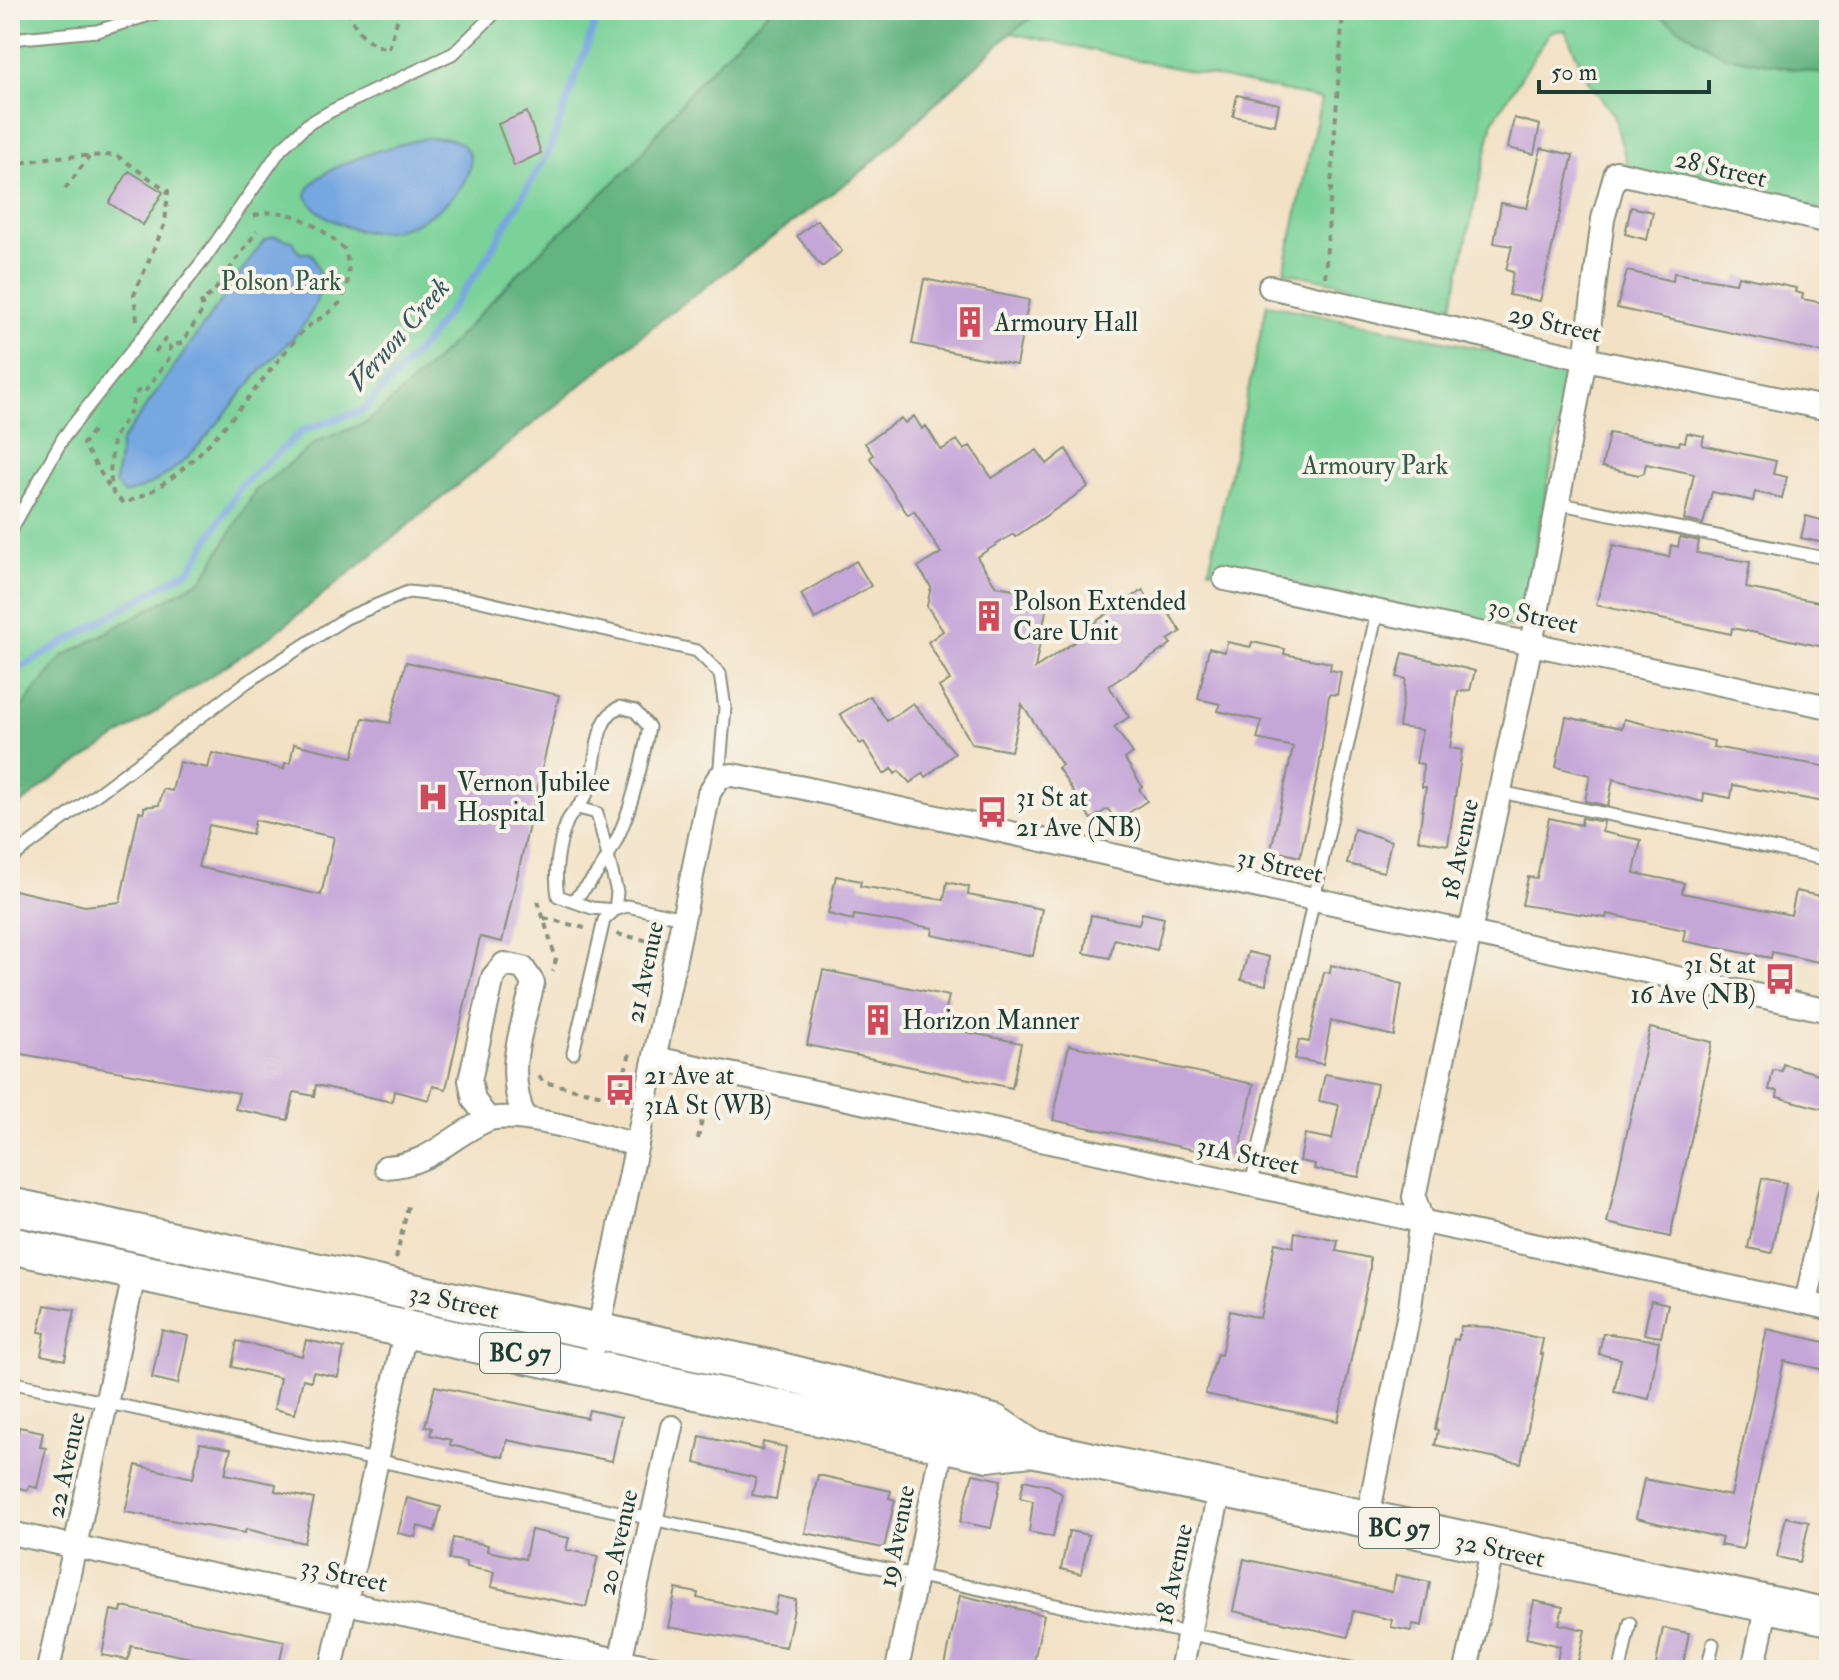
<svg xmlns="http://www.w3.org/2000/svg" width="1839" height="1680" viewBox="0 0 1839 1680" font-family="'IM FELL Double Pica',serif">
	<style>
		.green { fill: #7ad298; stroke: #4c8866; stroke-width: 2 }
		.forest { fill: #63b480; stroke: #41785a; stroke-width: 2 }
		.water { fill: #77a7e1; stroke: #4b728a; stroke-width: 2 }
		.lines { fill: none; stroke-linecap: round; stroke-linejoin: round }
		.stream { stroke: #77a7e1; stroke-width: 7 }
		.building { fill: #c4a6d8; fill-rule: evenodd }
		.service-casing { stroke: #888f7c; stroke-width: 15 }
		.minor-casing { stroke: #888f7c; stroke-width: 26 }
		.trunk-casing { stroke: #888f7c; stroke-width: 40 }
		.path { stroke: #888f7c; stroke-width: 4; stroke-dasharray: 6 6; stroke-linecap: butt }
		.service { stroke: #fff; stroke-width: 11 }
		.minor { stroke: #fff; stroke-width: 22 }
		.trunk { stroke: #fff; stroke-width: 36 }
		.labels { text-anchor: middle; stroke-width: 8; stroke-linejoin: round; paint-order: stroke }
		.shield { fill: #f7f3e8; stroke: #60746a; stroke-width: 2 }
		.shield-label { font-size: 24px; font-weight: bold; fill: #1f3d34 }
		.street-label { font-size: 26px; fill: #1f3d34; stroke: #f7f3e8 }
		.park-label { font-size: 26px; fill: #315b48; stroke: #f7f3e8 }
		.poi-label { font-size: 26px; fill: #1f3d34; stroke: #f7f3e8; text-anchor: start }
		.water-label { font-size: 28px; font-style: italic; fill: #35585f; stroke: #f7f3e8 }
	</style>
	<rect width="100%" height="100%" fill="#f7f3e8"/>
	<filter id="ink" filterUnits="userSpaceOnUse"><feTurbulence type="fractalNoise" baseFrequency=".0125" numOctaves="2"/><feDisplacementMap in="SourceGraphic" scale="16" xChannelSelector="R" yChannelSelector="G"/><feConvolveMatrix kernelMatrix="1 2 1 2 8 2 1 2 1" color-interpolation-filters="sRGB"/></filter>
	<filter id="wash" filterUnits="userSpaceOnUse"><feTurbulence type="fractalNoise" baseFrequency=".006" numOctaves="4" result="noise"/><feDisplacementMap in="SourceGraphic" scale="32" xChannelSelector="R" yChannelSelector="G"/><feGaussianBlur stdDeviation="1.8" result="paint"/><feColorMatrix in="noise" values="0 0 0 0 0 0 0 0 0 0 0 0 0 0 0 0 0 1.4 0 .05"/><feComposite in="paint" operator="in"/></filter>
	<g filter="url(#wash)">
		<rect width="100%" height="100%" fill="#f2e1c4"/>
		<!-- green -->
		<path class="green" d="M10,10h1819v201l-201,-42 -14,-54 -25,-33 -24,-52 -15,2 -57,89 -41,185 -168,-34 37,-173 -310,-66 -145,135 -203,150 -389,316 -224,147 -40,32z
			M1267,304l287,60 10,6 3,14 -45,233 -9,11 -304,-59z"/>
		<!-- forest -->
		<path class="forest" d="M770,10h273l-32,23 -145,135 -203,150 -389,316 -224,147 -40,32v-91l52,-65 141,-78 52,-88 63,-50 50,-19 68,-62 91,-96 105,-99 67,-84z
			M1650,10h179v65l-105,-19z"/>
		<!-- water -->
		<path class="water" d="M427,138c10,0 22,-1 31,4 45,25 -46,119 -120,81 -14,-7 -24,-13 -32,-27 2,-29 96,-53 121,-58z
			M274,236l19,5 6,12h12c8,16 12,28 6,46 -10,31 -39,53 -60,76 -39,44 -73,106 -134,119l-8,-11 6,-41 143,-202z"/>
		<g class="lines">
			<!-- stream -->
			<path class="stream" d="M10,674l181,-105 50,-84 62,-55 60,-20 61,-66 56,-75 69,-118 51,-141"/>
		</g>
		<g id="blocks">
			<!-- building -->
			<path class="building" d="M1237,95l42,9 -4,21 -42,-9z
				M527,112l14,41 -27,13 -16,-42z
				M1514,118l26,7 -6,29 -26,-6z
				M1541,148l32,7 -33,146 -31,-6 4,-23 -7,-2 6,-24 -18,-3 7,-40 26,5z
				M129,171l34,21 -20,33 -34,-22z
				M1631,207l22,5 -6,28 -22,-6z
				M817,220l25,31 -20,16 -25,-31z
				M1627,271l46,10 1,-8 62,10 2,-7 58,12 -1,4 8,2 -1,5 27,5v50l-212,-46z
				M924,279l105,21 -13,65 -104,-21z
				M914,416l8,13 4,-3 15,24 16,-10 7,10 6,-4 22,32 45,-28 10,14 19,-15 22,38 -73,50 -2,-3 -36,23 19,29 53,9 -14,73 57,-38 -3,-4 54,-36 7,12 8,-6 23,36 -13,8 3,4 -62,42 20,31 -15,10 19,26 -8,6 17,27 -3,3 8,12 -31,20 -8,-12 -17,10 -33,-51 4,-3 -40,-61 -11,47 -39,-7 -33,-57 11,-7 -22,-38 15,-11 -16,-25 4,-19 -13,-20 23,-14 -27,-42 -6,4 -38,-57 3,-3 -8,-12 36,-25 4,5z
				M1609,433l70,12 1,-4 5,1 2,-9 17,3 -2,9 74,16 -3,13 14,3 -5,21 -27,-6 -2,9 -41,-9 -9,32 -19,-4 10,-46 -48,-10 -2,9 -5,2 -37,-8z
				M1806,516l23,6 -5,21 -23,-5z
				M1680,537l19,4 -2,12 53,9 -4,26 83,16v44l-97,-20 -1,6 -135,-29 17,-60 56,12 2,-12 7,2z
				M856,561l15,25 -56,33 -14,-25z
				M1227,642l24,5 1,-5 33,7 -1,5 47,9 -1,7 11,2 -4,23 -8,-1 -10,74 -19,89 -29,-7 22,-103 -36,-8 5,-18 -44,-10 2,-7 -22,-5 11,-51 16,4z
				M1403,653l72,18 -5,19 -12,1 -8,57 12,2 -14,95 -30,-5 8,-53h-4l1,-23 -7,-1 6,-33 -23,-3 7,-48 -9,-2z
				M406,662l153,33 -57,247 -22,-5 -34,152 -13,-3 -4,14 -35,-9 -2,11 -76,-17 -2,11 -20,-4 -6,28 -53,-11 4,-16 -229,-41v-163l75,17 35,-4 19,-90 5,1v-6l15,-2 4,-16 9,2 7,-29 29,6 4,-15 72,16 1,-6h5l4,-19 59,13 10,-39 27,5zM255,820l79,17 -13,58 -123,-28 11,-42 43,9z
				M870,696l17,25 26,-18 42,50 -29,24 -3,-4 -13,10 -11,-12 -4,3 -3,-5 -8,5 -20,-32 -4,2 -20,-30z
				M1566,717l56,11 2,-9 90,22 -1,6 116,20v36l-96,-18 -2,13 -27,-5 -1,9 -90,-23 -5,27 -23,-5 5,-26 -34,-8z
				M1549,818l32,7 1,-7 22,4 -2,10 39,8 -7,33 50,10 -2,10 109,22 5,-24 33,7 -11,64 -46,-10 -1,6 -88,-17 2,-11 -78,-16 -1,4 -84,-13 6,-28 9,1z
				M1354,829l37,12 -7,31 -37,-8z
				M836,876l25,5 -1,5 84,14 3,-18 22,5 -1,8 74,14 -9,47 -101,-21 1,-7 -79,-13 -1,5 -25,-6z
				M1142,913l22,5 -7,32 -43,-11 -4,19 -26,-5 7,-38 48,9z
				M1248,952l21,5 -3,28 -25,-5z
				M1331,965l71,19 -8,52 -63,-15 -8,43 -28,-5 4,-19 10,2 15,-70 6,1z
				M823,970l126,26 -7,31 79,16 -9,45 -205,-43z
				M1650,1028l62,14 -42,195 -63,-14z
				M1069,1045l185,39 -16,75 -185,-39z
				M1783,1064l46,13 -2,33 -50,-13 1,-6 -9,-1 4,-20 9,1z
				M1325,1074l52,10 -18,93 -45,-8 1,-5 -15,-3 5,-27 27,5 7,-34 -20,-4z
				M1762,1178l24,5 -14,70 -24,-5z
				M1295,1232l43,9 -2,10 34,7v12l-32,151 -133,-27 12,-40 4,1 9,-44 30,7 15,-75 18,4z
				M1651,1300l17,4 -7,33 -17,-3z
				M45,1305l30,5 -10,50 -24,-5 4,-22 -6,-1z
				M1461,1326l28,1 54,12 -3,15h3l-22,109 -86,-18 3,-15 -3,-1 19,-90 4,1z
				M1767,1329l62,14v28l-45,-10 -41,188 -23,-4 2,-7 -86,-20 8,-39 87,17z
				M162,1330l26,6 -10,48 -26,-6z
				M1603,1333l56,8 -10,58 -35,-7 7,-33 -22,-5z
				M306,1340l38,8 -6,29 -25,-5 -2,9 -8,-2 -8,35 -21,-5 6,-31 -48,-11 5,-26 65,15z
				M435,1386l152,32 2,-8 32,7 -9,44 -105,-21 -4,17 -53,-12 1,-5 -21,-5 2,-7 -7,-2z
				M19,1427l24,5 -3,15 6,1 -9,40 -8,-2 -1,4 -18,-4z
				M700,1436l62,14 1,-8 23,5 -10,52 -24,-4 4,-17 -61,-15z
				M200,1443l31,6 -6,25 51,10 -1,7 39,8 -10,44 -58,-14 -1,4 -120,-21 11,-47 57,13z
				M973,1474l28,6 -10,48 -31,-6z
				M818,1475l73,16 -2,7 6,2 -11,48 -79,-15z
				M1024,1480l26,6 12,8 -9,43 -24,-5 4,-31 -13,-3z
				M407,1498l34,9 -6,24 -17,-5 -3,11 -17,-4z
				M1786,1517l23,5 -9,40 -23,-5z
				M531,1530l38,8 -3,12 32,6 -12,51 -95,-20 3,-15 -28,-5v-5l-17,-3 4,-21 35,7 -1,6 38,8z
				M1069,1531l20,4 -8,39 -20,-5z
				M1244,1559l148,33 4,-17 34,7 -8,44 -9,-2 -2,7 -20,-4 1,-7 -39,-9 -5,26 -115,-26z
				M676,1589l22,4 -1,5 77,16 4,-18 18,4 -10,47 -118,-20z
				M960,1595l84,20 -12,55h-88z
				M1534,1601l29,6 -4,17 26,6 -8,36 -20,-5 3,-15 -34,-8z
				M122,1607l162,34 -6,29h-78l2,-10 -71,-14 -3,14 -26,-5 9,-45 10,2z
				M1663,1628l26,5 -7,37h-27z"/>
		</g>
	</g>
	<g filter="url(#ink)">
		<use href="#blocks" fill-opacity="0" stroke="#888f7c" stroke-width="2"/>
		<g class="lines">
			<defs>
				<path id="service" d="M10,39l87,-8 69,-21
					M1557,503l272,56
					M10,532l53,-94 142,-180 76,-109 27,-25 23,-13 123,-58 44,-43
					M620,707l15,4 14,16c-12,63 -28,131 -77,174l-14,-5c-4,-23 0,-51 9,-74 5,-11 17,-19 21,-31 10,-25 4,-72 32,-84z
					M1500,792l329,68
					M10,859l237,-177 99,-64 62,-26 60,6 229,53 23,23 5,34 -6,69
					M572,901l20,7 23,2 12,-4 56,12
					M573,1053l31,-133 11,-10 2,-18 -20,-79 -19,-5
					M1251,1185l126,-573
					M10,1382l1350,288
					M1620,1670l10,-47
					M1707,1670l6,-26"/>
				<path id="minor" d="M1270,287l315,72 244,50
					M1225,579l604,128
					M655,1058l1174,250
					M488,1119l-14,-19 -4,-20 23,-103 11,-13 19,4 10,15c-12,51 -29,86 -8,136
					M386,1167c46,-3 60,-28 99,-46 27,-13 120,16 152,24
					M1806,1303l23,-107
					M596,1343l113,-550 10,-16 13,-2 67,12 1030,224
					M1367,1521l43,-213 11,-90 -7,-21 117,-553 54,-285 18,-140 13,-47 213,50
					M10,1533l656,137
					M48,1670l87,-399
					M331,1670l75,-342
					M618,1670l54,-243
					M897,1670l48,-238
					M1181,1670l39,-181
					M1466,1670l27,-123
					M1753,1670l14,-66"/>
				<path id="trunk" d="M10,1206l750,160 234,57 37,25
					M10,1245l978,208 43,-5 798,169"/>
			</defs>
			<!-- service casing -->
			<use href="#service" class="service-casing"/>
			<!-- minor casing -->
			<use href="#minor" class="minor-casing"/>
			<!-- trunk casing -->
			<use href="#trunk" class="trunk-casing"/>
			<!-- path -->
			<path class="path" d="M347,10c9,20 20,35 42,39l11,-39
				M463,10l3,11
				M10,165l44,-8 62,-2 52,36 -3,32 -31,72 3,25
				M65,189l24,-32
				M254,216c31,-13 68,11 90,33 7,18 6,35 -4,53 -7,11 -28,19 -38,30 -48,53 -107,151 -179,171l-10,-10 -3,-19 3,-35 19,-30 1,-12 5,-6 6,2 26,-36v-11l12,-3 21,-33 -2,-9 12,-8 44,-62
				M1325,277l18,-267
				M155,352l12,-15
				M93,431l-10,13 30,49
				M538,901l18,58 -3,12
				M544,918l41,10
				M617,934l37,8
				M539,1076l4,6 64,14 12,-3 12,-44
				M698,1139l9,-45
				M396,1259l12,-53"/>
			<!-- service -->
			<use href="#service" class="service"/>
			<!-- minor -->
			<use href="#minor" class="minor"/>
			<!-- trunk -->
			<use href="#trunk" class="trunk"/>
		</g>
	</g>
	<!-- icons -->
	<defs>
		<symbol id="building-bare" viewBox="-9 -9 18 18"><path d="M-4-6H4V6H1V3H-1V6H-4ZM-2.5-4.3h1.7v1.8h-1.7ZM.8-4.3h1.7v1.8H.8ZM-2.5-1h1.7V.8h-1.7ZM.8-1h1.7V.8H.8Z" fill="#d1495b" stroke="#f7f3e8" stroke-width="2.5" paint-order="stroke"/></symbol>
		<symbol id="hospital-bare" viewBox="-9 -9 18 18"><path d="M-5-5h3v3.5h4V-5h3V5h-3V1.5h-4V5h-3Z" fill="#d1495b" stroke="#f7f3e8" stroke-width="2.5" paint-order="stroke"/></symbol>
		<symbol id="bus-bare" viewBox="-9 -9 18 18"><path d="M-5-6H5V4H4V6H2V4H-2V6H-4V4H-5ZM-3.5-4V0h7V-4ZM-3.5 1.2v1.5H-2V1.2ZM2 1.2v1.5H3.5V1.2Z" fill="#d1495b" stroke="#f7f3e8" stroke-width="2.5" paint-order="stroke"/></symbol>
	</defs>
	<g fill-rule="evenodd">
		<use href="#building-bare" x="948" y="300" width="44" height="44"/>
		<use href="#building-bare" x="967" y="594" width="44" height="44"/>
		<use href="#hospital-bare" x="411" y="775" width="44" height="44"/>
		<use href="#bus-bare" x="970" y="790" width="44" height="44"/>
		<use href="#bus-bare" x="1758" y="957" width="44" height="44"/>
		<use href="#building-bare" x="856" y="998" width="44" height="44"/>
		<use href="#bus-bare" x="598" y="1068" width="44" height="44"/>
	</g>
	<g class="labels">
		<!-- shield labels -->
		<g class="shield">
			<rect x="480" y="1333" width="80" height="40" rx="6"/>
			<rect x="1359" y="1508" width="80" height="40" rx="6"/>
		</g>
		<g class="shield-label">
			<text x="520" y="1361">BC 97</text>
			<text x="1399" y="1536">BC 97</text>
		</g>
		<!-- street labels -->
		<g class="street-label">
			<text transform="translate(1721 168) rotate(13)" y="9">28 Street</text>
			<text transform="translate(1555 323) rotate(13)" y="9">29 Street</text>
			<text transform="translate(1533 615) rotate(12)" y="9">30 Street</text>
			<text transform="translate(1459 849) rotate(-78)" y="9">18 Avenue</text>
			<text transform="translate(1280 865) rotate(12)" y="9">31 Street</text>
			<text transform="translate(644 972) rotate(-78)" y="9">21 Avenue</text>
			<text transform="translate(1248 1155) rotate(12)" y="9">31A Street</text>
			<text transform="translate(454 1301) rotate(12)" y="9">32 Street</text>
			<text transform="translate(65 1465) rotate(-78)" y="9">22 Avenue</text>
			<text transform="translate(896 1536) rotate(-79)" y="9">19 Avenue</text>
			<text transform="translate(617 1542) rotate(-77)" y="9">20 Avenue</text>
			<text transform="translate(1500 1549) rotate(12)" y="9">32 Street</text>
			<text transform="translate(344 1574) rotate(12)" y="9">33 Street</text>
			<text transform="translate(1173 1574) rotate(-78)" y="9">18 Avenue</text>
		</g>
		<!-- park labels -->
		<g class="park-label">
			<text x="281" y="290">Polson Park</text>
			<text x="1375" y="474">Armoury Park</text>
		</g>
		<!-- poi labels -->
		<g class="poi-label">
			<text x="994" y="331">Armoury Hall</text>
			<text x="1013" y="610">Polson Extended<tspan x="1013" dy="30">Care Unit</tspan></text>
			<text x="457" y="791">Vernon Jubilee<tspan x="457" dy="30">Hospital</tspan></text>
			<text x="1016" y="806">31 St at<tspan x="1016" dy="30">21 Ave (NB)</tspan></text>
			<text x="1756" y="973" text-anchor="end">31 St at<tspan x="1756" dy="30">16 Ave (NB)</tspan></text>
			<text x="902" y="1029">Horizon Manner</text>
			<text x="644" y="1084">21 Ave at<tspan x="644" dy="30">31A St (WB)</tspan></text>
		</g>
		<!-- water labels -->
		<g class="water-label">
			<text transform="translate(398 334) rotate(-49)" y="10">Vernon Creek</text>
		</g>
	</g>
	<!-- margin -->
	<rect width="1839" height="1680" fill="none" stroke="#f7f3e8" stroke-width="40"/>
	<!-- scale -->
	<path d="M1539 80v12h170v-12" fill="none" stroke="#1f3d34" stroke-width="4"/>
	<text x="1551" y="80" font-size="24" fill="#1f3d34" stroke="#f7f3e8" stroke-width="6" paint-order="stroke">50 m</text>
</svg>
